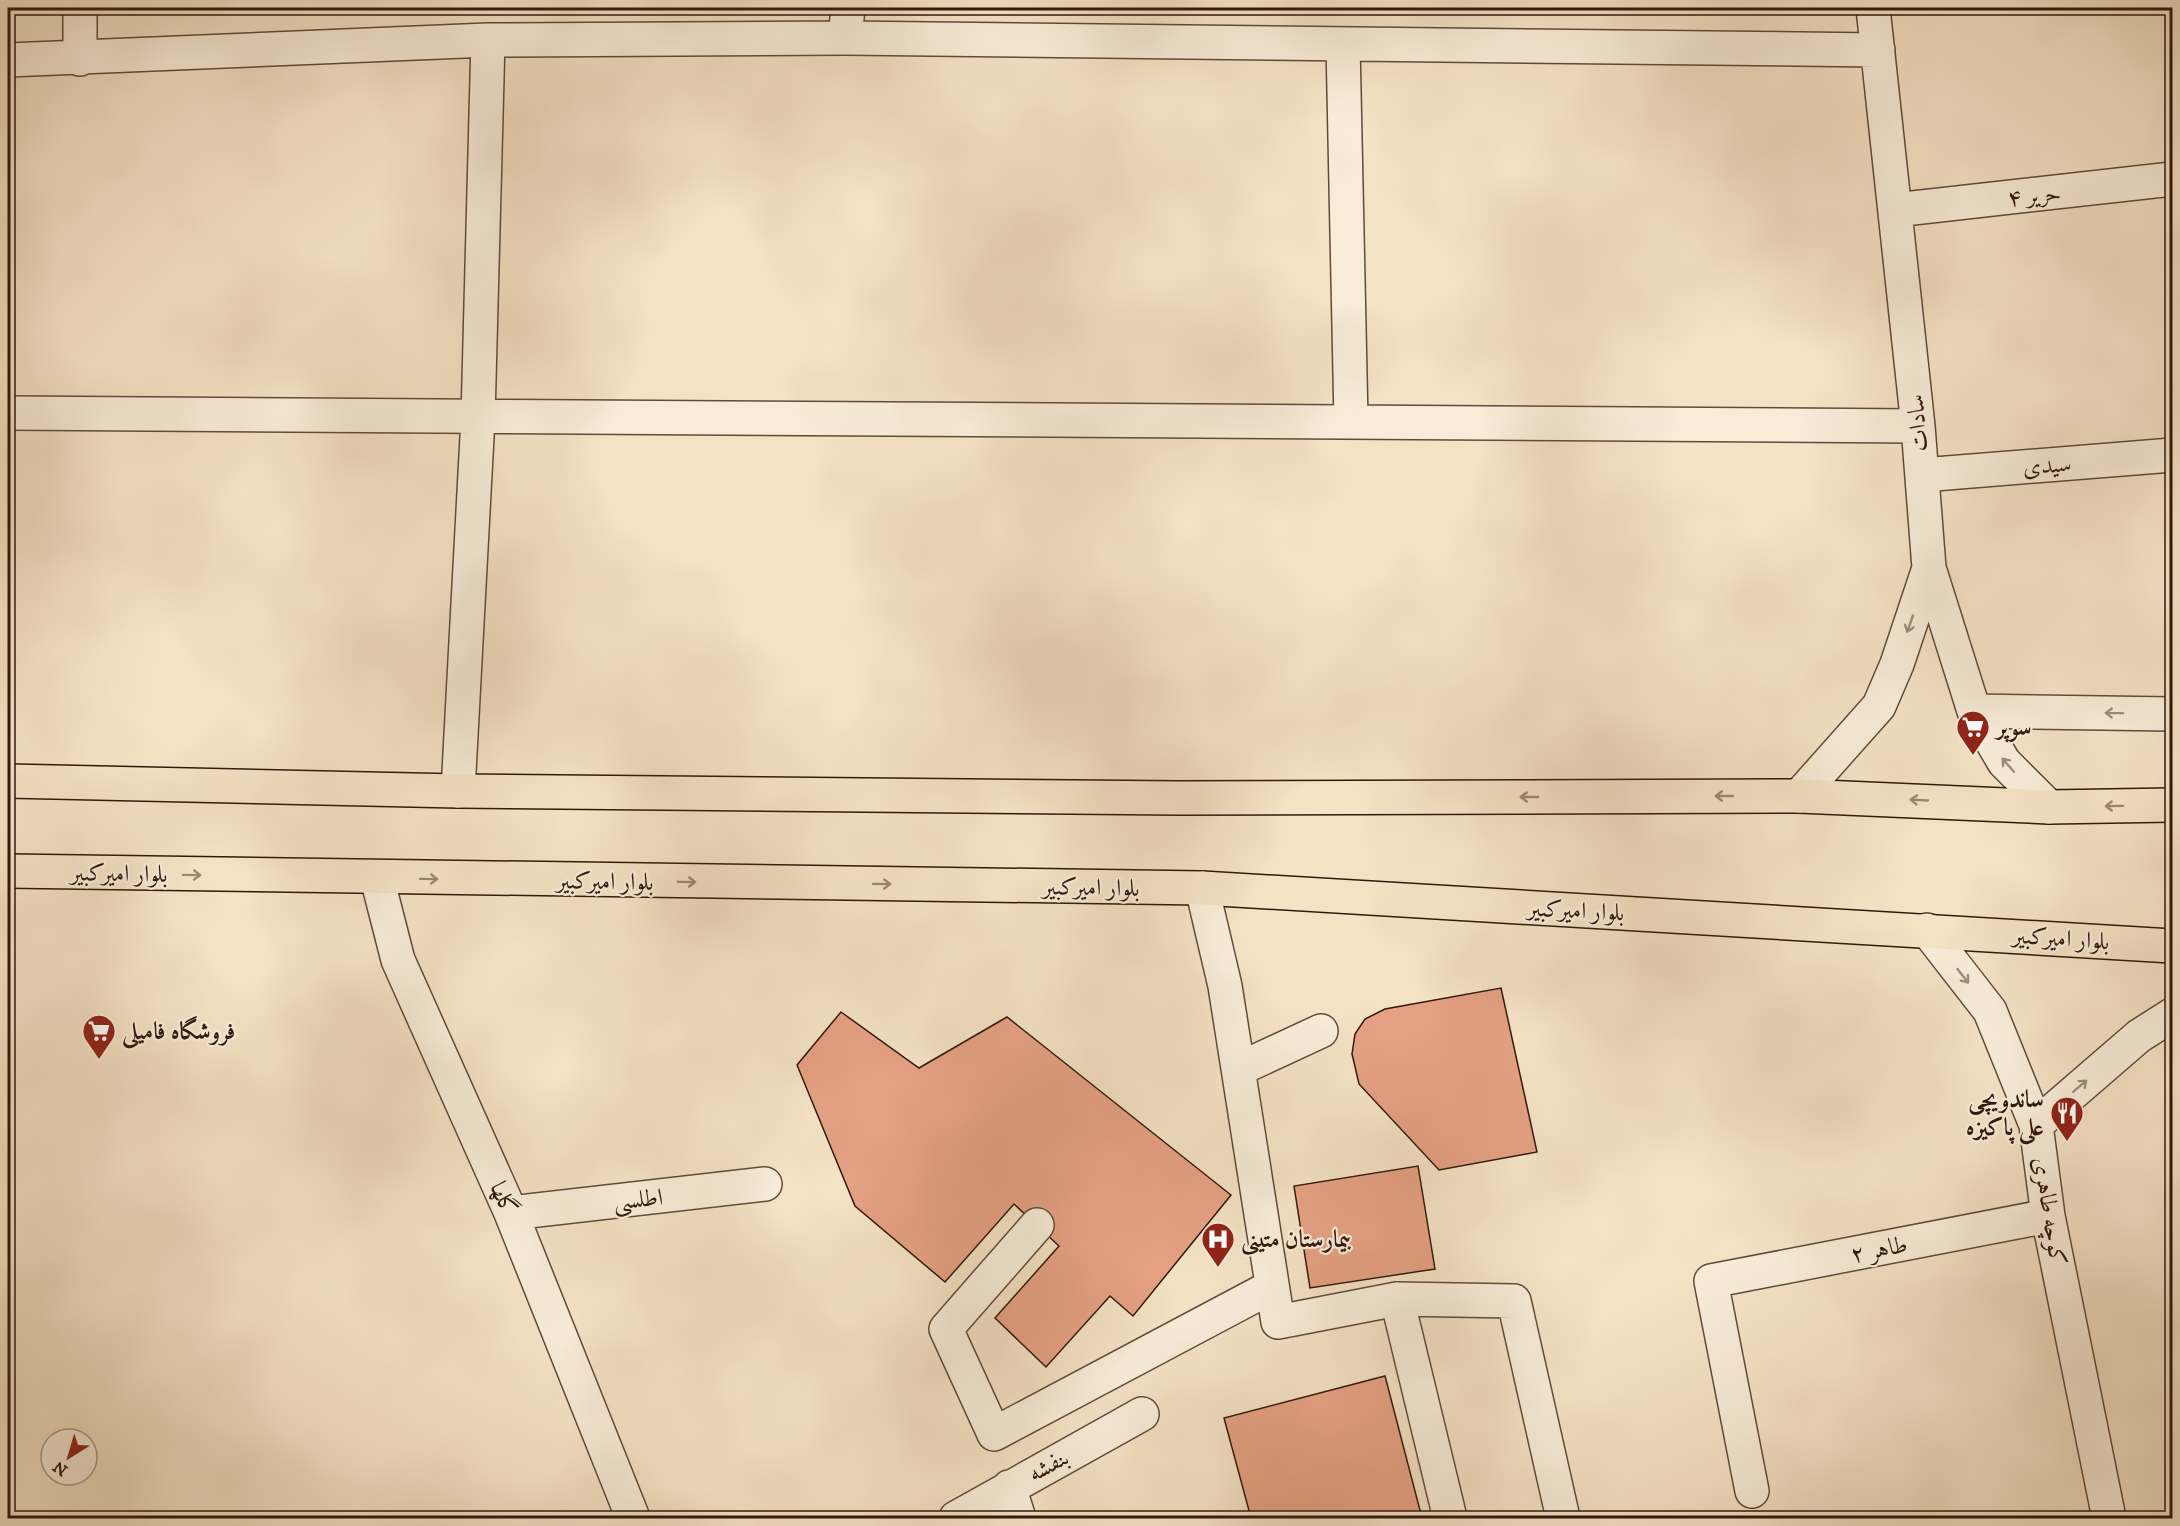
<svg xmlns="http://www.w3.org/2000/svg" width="2180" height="1526" viewBox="0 0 2180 1526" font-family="'IM FELL DW Pica',Amiri,serif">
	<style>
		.building { fill: #e5a183; stroke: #30180c; stroke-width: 1.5 }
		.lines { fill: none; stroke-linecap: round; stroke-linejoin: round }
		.minor-casing { stroke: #614a3a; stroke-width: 36 }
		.major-casing { stroke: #30180c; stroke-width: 36 }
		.minor { stroke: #f8ecd9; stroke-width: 33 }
		.major { stroke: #f4e2c5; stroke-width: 33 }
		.oneway { stroke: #9e8d7d }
		.oneway2 { stroke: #9c8772 }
		.labels { text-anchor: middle; stroke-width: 4.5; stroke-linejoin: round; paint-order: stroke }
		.street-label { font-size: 24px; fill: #30180c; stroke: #f8ecd9 }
		.poi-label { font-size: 24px; font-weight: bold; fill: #30180c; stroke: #f8ecd9; text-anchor: start }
	</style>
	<rect width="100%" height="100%" fill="#f4e2c5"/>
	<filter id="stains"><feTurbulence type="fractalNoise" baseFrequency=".00333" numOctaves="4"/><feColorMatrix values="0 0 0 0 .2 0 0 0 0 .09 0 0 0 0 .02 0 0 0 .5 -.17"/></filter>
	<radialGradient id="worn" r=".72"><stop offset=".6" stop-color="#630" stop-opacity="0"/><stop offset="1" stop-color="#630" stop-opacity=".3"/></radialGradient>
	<!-- building -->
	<path class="building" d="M1501,988l36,164 -98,18 -80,-86 -7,-30 3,-20 10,-15 20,-10z
		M841,1012l78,56 88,-51 224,178 -98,121 -23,-20 -64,71 -51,-49 64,-72 -45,-42 -69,78 -90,-76 -58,-141z
		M1418,1166l17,103 -125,19 -16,-102z
		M1385,1376l37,142h-171l-27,-100z"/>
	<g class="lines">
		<defs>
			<path id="minor" d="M1873,8l45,418 11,142 45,143 30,51 45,45
				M845,38l3,-30
				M1343,44l8,377
				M80,59v-51
				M8,60l480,-20 357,-2 1033,12
				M1895,210l277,-31
				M8,413c636,6 1273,7 1910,13
				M1922,475l250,-20
				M1974,711l198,3
				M458,791l20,-373 10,-378
				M1799,796l80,-90 18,-42 32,-96
				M377,878l21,82 113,253 122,305
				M1202,888l23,98 53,336 119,-23 117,2 49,217
				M1927,930l63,81 46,114 12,91 61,302
				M1239,1069l82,-38
				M2036,1125l103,-89 33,-21
				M511,1213l254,-29
				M1037,1225l-91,104 48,105 277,-147
				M1397,1299l53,219
				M1009,1487l10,31
				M1752,1491l-41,-210 337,-65
				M956,1518l186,-104"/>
			<path id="major" d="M8,781l450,10 721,7 620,-2 250,11 123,-2
				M8,871l1194,17 970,58"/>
		</defs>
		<!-- minor casing -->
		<use href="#minor" class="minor-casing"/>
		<!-- major casing -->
		<use href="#major" class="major-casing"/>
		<!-- minor -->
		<use href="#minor" class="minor"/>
		<!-- major -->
		<use href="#major" class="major"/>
	</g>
	<!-- one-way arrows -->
	<defs><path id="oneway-shaft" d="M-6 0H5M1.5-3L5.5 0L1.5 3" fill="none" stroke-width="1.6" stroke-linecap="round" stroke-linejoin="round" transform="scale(1.5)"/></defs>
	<g class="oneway">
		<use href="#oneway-shaft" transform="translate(1910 624) rotate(109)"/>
		<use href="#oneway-shaft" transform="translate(2114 713) rotate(-179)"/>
		<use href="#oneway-shaft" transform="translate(2008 765) rotate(-131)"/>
		<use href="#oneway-shaft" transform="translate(1963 976) rotate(52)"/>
		<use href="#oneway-shaft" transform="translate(2080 1086) rotate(-41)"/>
	</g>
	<g class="oneway2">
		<use href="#oneway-shaft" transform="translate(1724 796) rotate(180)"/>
		<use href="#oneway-shaft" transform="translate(1529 797) rotate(180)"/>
		<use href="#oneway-shaft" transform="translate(1919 800) rotate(-177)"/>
		<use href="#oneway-shaft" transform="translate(2114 806) rotate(179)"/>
		<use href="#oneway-shaft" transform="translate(192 875) rotate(1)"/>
		<use href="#oneway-shaft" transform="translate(429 879) rotate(1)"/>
		<use href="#oneway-shaft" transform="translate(687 882) rotate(1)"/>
		<use href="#oneway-shaft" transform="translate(882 884) rotate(1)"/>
	</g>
	<!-- icons -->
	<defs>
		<symbol id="supermarket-pin" viewBox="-11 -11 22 30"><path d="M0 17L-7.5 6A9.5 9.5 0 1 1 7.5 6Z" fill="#8f2418" stroke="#f8ecd9"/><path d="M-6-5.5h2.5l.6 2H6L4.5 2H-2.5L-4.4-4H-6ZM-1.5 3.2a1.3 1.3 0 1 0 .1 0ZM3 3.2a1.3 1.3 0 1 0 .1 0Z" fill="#fff"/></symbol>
		<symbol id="restaurant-pin" viewBox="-11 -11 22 30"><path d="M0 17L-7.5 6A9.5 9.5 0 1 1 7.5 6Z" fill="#8f2418" stroke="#f8ecd9"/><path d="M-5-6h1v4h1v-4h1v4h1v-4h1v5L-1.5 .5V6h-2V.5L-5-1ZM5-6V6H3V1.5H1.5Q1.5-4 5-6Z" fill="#fff"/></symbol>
		<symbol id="hospital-pin" viewBox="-11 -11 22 30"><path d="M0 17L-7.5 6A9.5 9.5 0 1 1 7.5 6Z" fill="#8f2418" stroke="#f8ecd9"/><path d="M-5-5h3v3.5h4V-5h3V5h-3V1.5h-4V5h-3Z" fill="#fff"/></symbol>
	</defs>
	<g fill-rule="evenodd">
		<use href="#supermarket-pin" x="1954" y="708" width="38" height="52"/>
		<use href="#supermarket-pin" x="80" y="1012" width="38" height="52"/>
		<use href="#restaurant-pin" x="2048" y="1094" width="38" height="52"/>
		<use href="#hospital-pin" x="1199" y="1220" width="38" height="52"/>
	</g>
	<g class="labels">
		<!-- street labels -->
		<g class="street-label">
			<text transform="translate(2034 195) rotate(-6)" y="8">حریر ۴</text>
			<text transform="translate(1917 423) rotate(-95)" y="8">سادات</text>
			<text transform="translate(2047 465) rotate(-5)" y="8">سیدی</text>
			<text transform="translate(119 873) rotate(1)" y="8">بلوار امیرکبیر</text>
			<text transform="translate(605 881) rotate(1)" y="8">بلوار امیرکبیر</text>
			<text transform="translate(1091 887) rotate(1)" y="8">بلوار امیرکبیر</text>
			<text transform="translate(1576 910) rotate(3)" y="8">بلوار امیرکبیر</text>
			<text transform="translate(2061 938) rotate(4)" y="8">بلوار امیرکبیر</text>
			<text transform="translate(504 1198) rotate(66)" y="8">گلها</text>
			<text transform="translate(638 1199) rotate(-6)" y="8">اطلسی</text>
			<text transform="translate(2050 1211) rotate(81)" y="8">کوچه طاهری</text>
			<text transform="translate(1879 1249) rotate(-11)" y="8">طاهر ۲</text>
			<text transform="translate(1048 1465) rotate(-29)" y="8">بنفشه</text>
		</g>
		<!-- poi labels -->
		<g class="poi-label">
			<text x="1996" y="735">سوپر</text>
			<text x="122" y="1039">فروشگاه فامیلی</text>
			<text x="2044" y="1107" text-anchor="end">ساندویچی<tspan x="2044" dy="28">علی پاکیزه</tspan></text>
			<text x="1241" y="1247">بیمارستان متینی</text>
		</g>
	</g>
	<!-- margin -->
	<rect width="2180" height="1526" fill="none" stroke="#f4e2c5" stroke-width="30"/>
	<rect x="9" y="9" width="2162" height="1508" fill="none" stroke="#30180c" stroke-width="3"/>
	<rect x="15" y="15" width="2150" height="1496" fill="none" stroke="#30180c" stroke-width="1.5"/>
	<!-- north arrow -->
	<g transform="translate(69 1457) rotate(217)"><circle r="28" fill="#f8ecd9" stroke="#a89787" stroke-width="1.5"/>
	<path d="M0-4.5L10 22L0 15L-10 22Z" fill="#8f2418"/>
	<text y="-9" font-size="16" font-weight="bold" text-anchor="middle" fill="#30180c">N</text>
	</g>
	<rect width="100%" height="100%" filter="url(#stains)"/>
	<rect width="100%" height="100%" fill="url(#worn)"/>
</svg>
